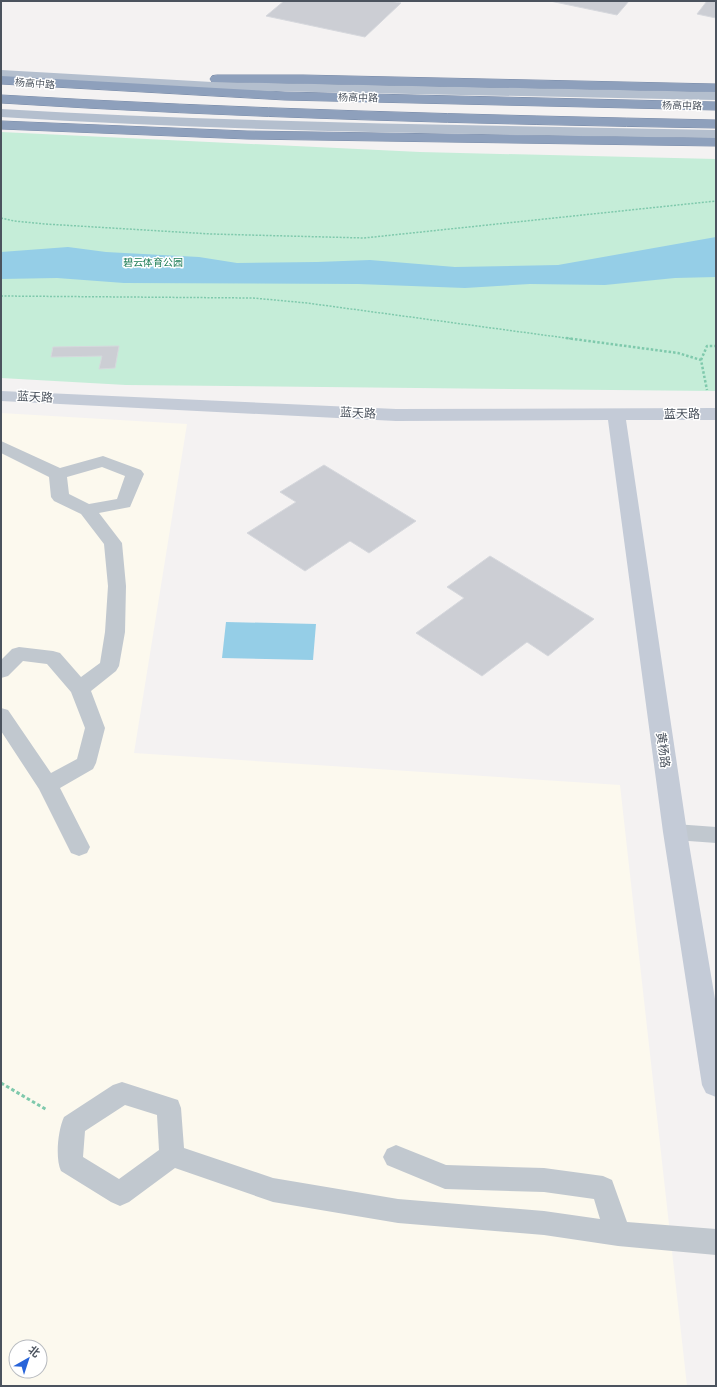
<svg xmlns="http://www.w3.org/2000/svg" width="717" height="1387" viewBox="0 0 717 1387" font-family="'Nunito Sans','Noto Sans SC',sans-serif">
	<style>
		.commercial { fill: #fcf9ee; fill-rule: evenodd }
		.green { fill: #c5edd8 }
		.water { fill: #95cee7 }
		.building { fill: #ccced4; stroke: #d6d8dd }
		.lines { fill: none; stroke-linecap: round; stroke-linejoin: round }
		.highway-casing { stroke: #798ba8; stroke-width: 1 }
		.path-far2 { stroke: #7fc9ac; stroke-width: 1.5; stroke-dasharray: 2 1.5; stroke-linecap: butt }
		.path-far1 { stroke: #7fc9ac; stroke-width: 2.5; stroke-dasharray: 2.5 2; stroke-linecap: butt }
		.path { stroke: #7fc9ac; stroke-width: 3; stroke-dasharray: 3.5 2.5; stroke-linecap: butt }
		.lane { fill: #c1c8cf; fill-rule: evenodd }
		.secondary { fill: #c4cbd7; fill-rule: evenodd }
		.primary { fill: #b4bfce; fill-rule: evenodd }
		.highway { fill: #8ea0bc; fill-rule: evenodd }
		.labels { text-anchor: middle; stroke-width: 3; stroke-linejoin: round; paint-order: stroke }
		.far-street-label { font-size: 10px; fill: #4b535e; stroke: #fff }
		.far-park-label { font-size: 10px; fill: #1e7d57; stroke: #fff }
		.street-label { font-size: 12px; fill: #4b535e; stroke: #fff }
	</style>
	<rect width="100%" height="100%" fill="#f4f2f2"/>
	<!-- commercial -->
	<path class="commercial" d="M1,413l186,11 -53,329 486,32 67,601h-686zM16,1347h24v24h-24z"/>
	<!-- green -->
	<path class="green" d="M1,132l419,20 296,7v232l-590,-6 -125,-7z"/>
	<!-- water -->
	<path class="water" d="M716,237v40l-41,1 -70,7 -75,-1 -65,4 -107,-4 -234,-1 -67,-5 -56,1v-27l67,-5 38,5 93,5 38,6 80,-1 53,-2 85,7 103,-2z
		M226,622l90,2 -3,36 -91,-2z"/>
	<!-- building -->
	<path class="building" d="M284,1h106l11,2 -36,34 -99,-21z
		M550,1h79l-12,14z
		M707,1h9v17l-19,-4z
		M119,346l-4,22 -16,1 3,-13 -51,1 2,-10z
		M324,465l92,56 -47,32 -19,-12 -45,30 -58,-38 49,-31 -16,-10z
		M490,556l104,63 -46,37 -21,-14 -45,34 -66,-43 48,-35 -17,-11z"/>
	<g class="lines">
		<defs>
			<path id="highway" d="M217,75h86l413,9v8l-504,-10 -2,-3 2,-3z
				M1,76l284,16 431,10v8l-431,-10 -284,-16z
				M1,95c238,14 476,20 715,25v8c-239,-4 -477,-10 -715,-25z
				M1,121l246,10 469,7v8l-469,-7 -246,-10z"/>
		</defs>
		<!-- highway casing -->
		<use href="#highway" class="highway-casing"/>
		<!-- path-far2 -->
		<path class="path-far2" d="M1,218l13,3 31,3 166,10 153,4 352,-37
			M1,296l252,2 54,5 266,36"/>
		<!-- path-far1 -->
		<path class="path-far1" d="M566,338l112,15 23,7 6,30
			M701,360l6,-14h9"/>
		<!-- path -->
		<path class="path" d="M1,1083l46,27"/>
		<!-- lane -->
		<path class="lane" d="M1,441l59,27 43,-12 38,14 3,4 -14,33 -31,6 23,30 4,43 -1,46 -6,34 -3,5 -25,20 14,37 -9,35 -3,6 -33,19 30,59 -3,6 -8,3 -8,-3 -32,-64 -38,-58v-23l7,2 43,63 26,-14 8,-31 -14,-36 -24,-28 -24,-3 -15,15 -7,2v-18l11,-11 7,-2 34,4 7,2 21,24 19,-14 5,-31 3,-46 -4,-42 -23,-30 -27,-13 -3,-4 -2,-20 -48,-24zM102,467l23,9 -8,23 -28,5 -20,-10 -2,-17z
			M675,824l41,3v16l-41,-3 -8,-2 -3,-6 3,-6z
			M122,1082l56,18 3,8 3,40 89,30 125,21 146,12 56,8 -6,-20 -50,-7 -99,-3 -58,-24 -4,-8 4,-8 9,-4 50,20 98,3 59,8 9,4 15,42 89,7v26l-98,-9 -74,-11 -146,-12 -125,-21 -98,-34 -46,34 -9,4 -9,-4 -50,-31c-6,-13 -3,-41 3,-54l49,-32zM125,1105l32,10 2,35 -40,29 -36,-22 2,-26z"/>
		<!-- secondary -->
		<path class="secondary" d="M1,391l395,18 320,-1v12h-90l61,412 29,173v92l-10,-4 -4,-8 -39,-253 -55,-412 -212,1 -395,-20z"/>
		<!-- primary -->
		<path class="primary" d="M1,70l211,12 504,10v8l-504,-10 -211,-12z
			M1,109c238,14 477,16 715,21v8c-238,-4 -477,-6 -715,-21z"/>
		<!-- highway -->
		<use href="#highway" class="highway"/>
	</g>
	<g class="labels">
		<!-- far-street labels -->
		<g class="far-street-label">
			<text transform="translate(35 83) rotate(4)" y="4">杨高中路</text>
			<text transform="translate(358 97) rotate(1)" y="4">杨高中路</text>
			<text transform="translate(682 105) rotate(1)" y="4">杨高中路</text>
		</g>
		<!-- far-park labels -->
		<g class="far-park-label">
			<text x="153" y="266">碧云体育公园</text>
		</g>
		<!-- street labels -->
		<g class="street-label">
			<text transform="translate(35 397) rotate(3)" y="4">蓝天路</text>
			<text transform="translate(358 413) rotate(3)" y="4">蓝天路</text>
			<text x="682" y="418">蓝天路</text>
			<text transform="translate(663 750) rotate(82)" y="4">黄杨路</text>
		</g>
	</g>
	<!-- border -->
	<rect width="717" height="1387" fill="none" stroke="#4b535e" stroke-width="4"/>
	<!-- north arrow -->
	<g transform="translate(28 1359) rotate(39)"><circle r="19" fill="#ffffff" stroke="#b7babf"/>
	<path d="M0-3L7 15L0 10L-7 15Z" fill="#2763d9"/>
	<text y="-6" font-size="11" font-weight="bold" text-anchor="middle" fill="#4b535e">北</text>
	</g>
</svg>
